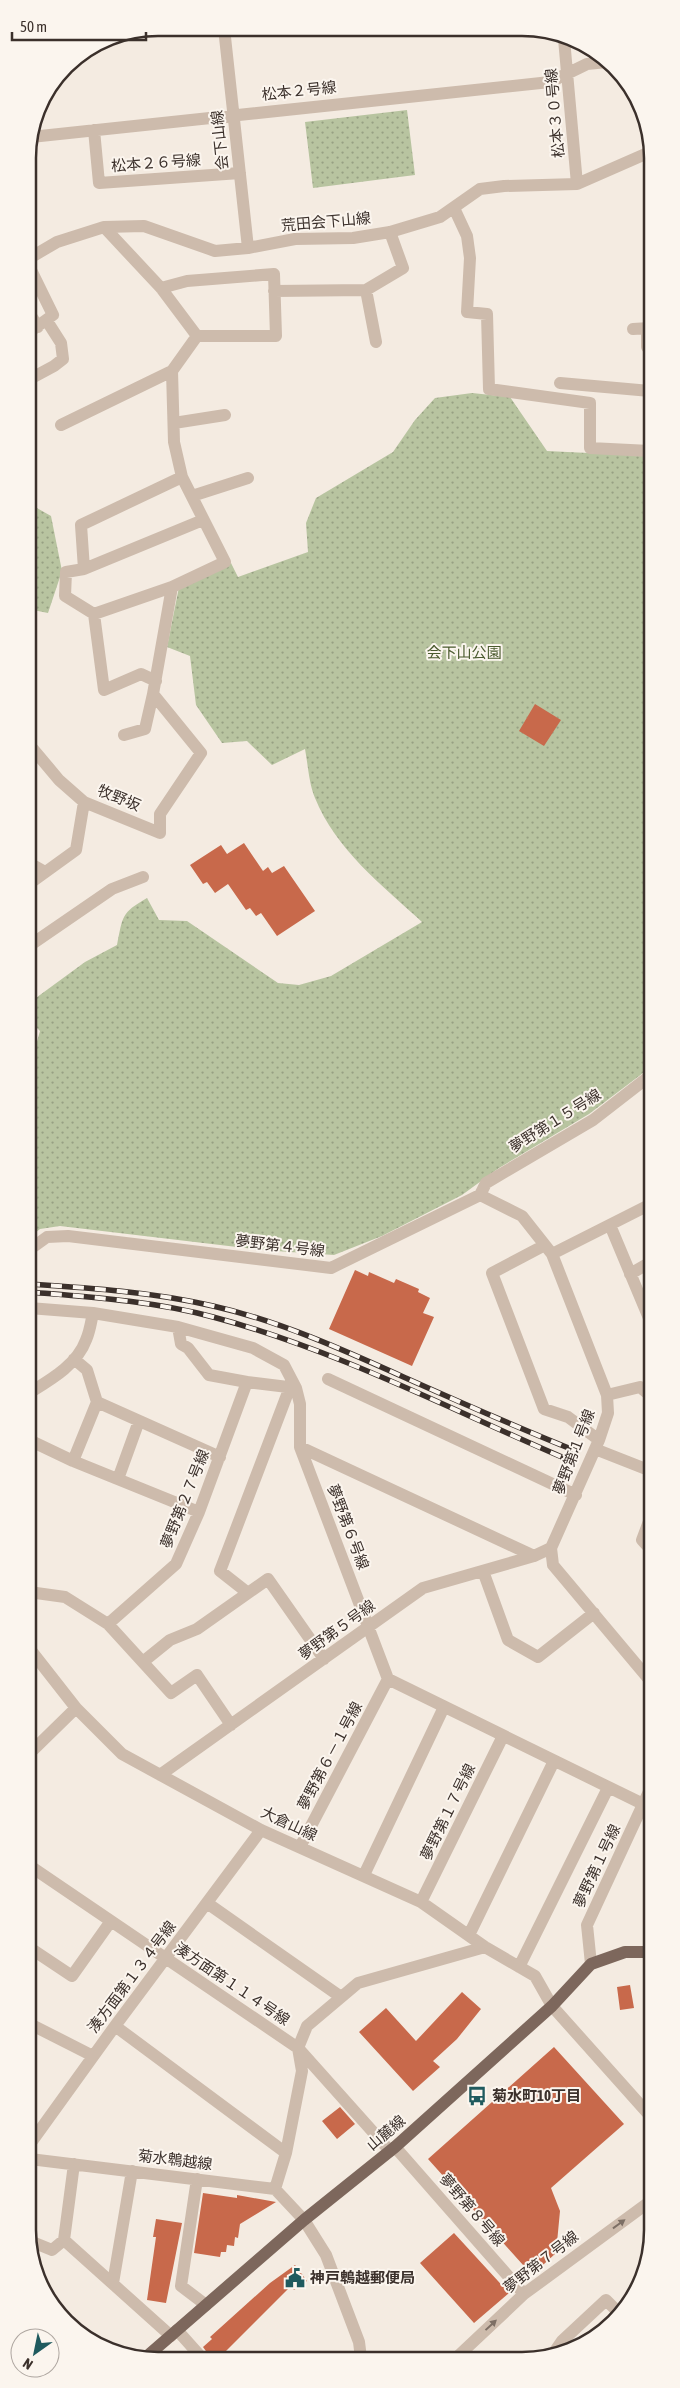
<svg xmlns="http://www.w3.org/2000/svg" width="680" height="2388" viewBox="0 0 680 2388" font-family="'Asap Condensed','Noto Sans JP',sans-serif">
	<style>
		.grass { fill: url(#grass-dots) }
		.building { fill: #c8694b }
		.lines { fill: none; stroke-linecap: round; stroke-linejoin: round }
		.street { stroke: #cdbbac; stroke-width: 12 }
		.primary { stroke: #7d675c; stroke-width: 12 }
		.rail-casing { stroke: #3b302b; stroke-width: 5.5 }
		.rail { stroke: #fbf5ee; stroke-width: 4; stroke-dasharray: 11; stroke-linecap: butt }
		.oneway { fill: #7d6f65 }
		.labels { text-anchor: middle; stroke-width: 4; stroke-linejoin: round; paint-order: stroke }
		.street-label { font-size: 15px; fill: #3b302b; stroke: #fbf5ee }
		.park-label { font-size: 15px; fill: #4a5a2e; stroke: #fbf5ee }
		.poi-label { font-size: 15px; font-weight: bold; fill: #3b302b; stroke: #fbf5ee; text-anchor: start }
		.rim { fill: none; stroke: #3b302b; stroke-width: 2.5 }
	</style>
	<defs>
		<pattern id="grass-dots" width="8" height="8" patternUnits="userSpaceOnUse" patternTransform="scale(1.25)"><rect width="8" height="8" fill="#b8c4a0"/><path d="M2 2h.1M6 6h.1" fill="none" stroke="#97a083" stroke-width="1.8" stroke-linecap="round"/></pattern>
	</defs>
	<rect width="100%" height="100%" fill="#f4ebe1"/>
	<!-- grass -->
	<path class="grass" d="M407,110l8,65 -102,13 -8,-66z
		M472,393l38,4 37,54 103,5 1,611 -62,47 -90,54 -37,27 -80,41 -48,19 -72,-5 -202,-24 -20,3 -11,9v-168l11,-39 -11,-11v-17l56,-41 32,-17c6,-29 4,-32 30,-47l12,22 28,1 91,62 21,2 32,-9 91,-54c-40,-37 -86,-72 -107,-124 -6,-14 -7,-33 -10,-49l-33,16 -25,-24 -25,2 -26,-38 -6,-49 -23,-9 12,-60 52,-24 7,14 70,-25 -2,-29 10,-25 77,-46 22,-32 20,-22z
		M28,503l23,13 11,55 -14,42 -20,-4z"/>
	<!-- building -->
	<path class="building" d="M535,704l26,16 -17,26 -25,-15z
		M244,843l19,28 5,-4 4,6 12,-7 31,45 -38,25 -16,-23 -5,3 -6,-8 -4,2 -18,-26 -13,9 -8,-11 -4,2 -13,-19 31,-20 6,9z
		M355,1270l13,6 1,-4 25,11 2,-4 23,10 -1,3 12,6 -7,15 11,4 -22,49 -83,-37z
		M630,1985l4,23 -14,2 -3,-23z
		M462,1992l19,17 -24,30 -24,22 7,6 -27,24 -54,-59 27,-24 30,33z
		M554,2047l70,77 -73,64 9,23 -4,42 -24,22 -104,-116z
		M340,2107l15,17 -18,15 -15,-18z
		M203,2193l34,5v-3l39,7 -36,22 -2,14 -3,-1 -1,9 -7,-1 -1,7h-5l-1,5 -26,-4z
		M156,2219l26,4 -16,80 -19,-3 9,-63h-3z
		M454,2233l55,60 -35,30 -54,-60z
		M295,2265l12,16 -13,9 -3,-4 -72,72h-8l-8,-11 9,-8 -2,-2 60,-54z"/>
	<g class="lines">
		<!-- street -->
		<path class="street" d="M224,28l24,220
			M564,39l13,145
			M94,130l5,53 141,-10
			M31,137l519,-55 37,-18 20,-2
			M454,208l13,28 3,22 -3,54 20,2 2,75 101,14v45l60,3
			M28,259l29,-17 47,-15 40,-1 71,25 33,-3 47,-9 58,-1 37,-6 50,-15 40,-28 24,-3 73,-2 73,-32
			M28,264l25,51 -25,18
			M161,288l26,-7 87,-7 2,62h-79
			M366,290l10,52
			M274,291l92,-1 37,-22 -13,-36
			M28,311l10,16
			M633,329l17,-1
			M647,347v-19
			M28,380l26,-14 9,-7 -2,-16 -14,-22
			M560,383l90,8
			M174,423l51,-8
			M61,425l111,-54
			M182,477l-101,48 3,44 119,-49
			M192,496l56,-18
			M84,569l-18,3 -1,24 29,18 78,-27
			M94,614l10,76 37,-16 15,7
			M124,735l21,-6 8,-35
			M28,743l31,37 25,22 76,31v-19l41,-61 -48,-59 19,-107 53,-25 -43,-85 -8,-35 -2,-71 25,-35 -36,-48 -57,-61
			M29,863l16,9
			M29,884l47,-34 8,-48
			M29,946l83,-57 31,-12
			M480,1195l6,-12 107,-63 58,-45
			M651,1204l-99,50 55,141 1,18 -9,27 -48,108 2,17 99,118
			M610,1225l41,98
			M545,1245l-53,28 52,136 24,8 31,23
			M29,1250l18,-13 21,-1 263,32 149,-73 42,21 30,38
			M630,1274l21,-12
			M29,1308l64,5 85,14 75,21 31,17 12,23 4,16v43l88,232 255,125
			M178,1327l3,17 7,4 21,27 38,7
			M74,1359l13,11 10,32 123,55
			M328,1379l248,116
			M29,1393c21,-13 48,-28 57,-53 4,-9 5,-18 7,-27
			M607,1395l33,-8 11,9
			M29,1440l44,21 126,51
			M300,1447l234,109
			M595,1449l56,22
			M73,1461l24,-59
			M118,1479l21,-58
			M651,1516l-9,24 10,11
			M483,1571l25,69 30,17 56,-44
			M29,1592l36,5 43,27 68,-60 23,-52 48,-130 49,6
			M248,1593l-28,-22 70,-184
			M108,1624l63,69 26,-18 34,50
			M29,1648l47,60 46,46 139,76 160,72 64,45 50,29 17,30 100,112
			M144,1661l26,-21 27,-11 71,-50 56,80
			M29,1754l47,-46
			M160,1775l263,-187 111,-32 17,-8
			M300,1847l88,-168
			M30,1866l268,182 92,103
			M364,1875l80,-168
			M421,1902l82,-166
			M207,1903l134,94
			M469,1935l85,-174
			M30,1948l42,28 39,-55
			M591,1964l-4,-39 65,-140
			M519,1967l89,-179
			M30,2024l63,32
			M115,2026l171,127
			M298,2048l9,-22 51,-43 127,-36
			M30,2144l85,-118 146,-196
			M395,2147l129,147
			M30,2159l245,30 29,31 22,35 33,87 2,16
			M74,2164l-10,76 107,96
			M197,2179l-16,107 25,19
			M275,2189l11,-36 16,-82 -4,-23
			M30,2241l22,9 12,-10
			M113,2283l19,-112
			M177,2330l25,28
			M551,2357l11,-16 44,-41 15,15
			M456,2358l68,-64 128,-94"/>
		<!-- primary -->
		<path class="primary" d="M145,2358l159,-138 91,-73 157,-141 39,-42 34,-12h27"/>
		<defs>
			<path id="rail" d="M29,1284c62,4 124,8 184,22 67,15 133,45 195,73 56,25 111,49 168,72
				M29,1292c61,5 124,9 184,25 125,33 240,94 358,144"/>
		</defs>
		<!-- rail casing -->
		<use href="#rail" class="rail-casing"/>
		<!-- rail -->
		<use href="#rail" class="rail"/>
	</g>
	<!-- one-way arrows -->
	<defs><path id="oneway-solid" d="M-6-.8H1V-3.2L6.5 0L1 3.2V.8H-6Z" transform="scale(1.25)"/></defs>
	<g class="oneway">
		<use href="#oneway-solid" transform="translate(619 2224) rotate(-36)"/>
		<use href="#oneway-solid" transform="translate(491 2325) rotate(-43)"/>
	</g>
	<!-- icons -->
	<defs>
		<symbol id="bus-bare" viewBox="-9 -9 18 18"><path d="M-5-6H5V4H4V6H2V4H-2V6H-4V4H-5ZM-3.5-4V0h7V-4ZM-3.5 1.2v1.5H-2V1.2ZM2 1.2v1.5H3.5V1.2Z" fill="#1f5a5e" stroke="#fbf5ee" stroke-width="2.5" paint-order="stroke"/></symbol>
		<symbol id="civic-bare" viewBox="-9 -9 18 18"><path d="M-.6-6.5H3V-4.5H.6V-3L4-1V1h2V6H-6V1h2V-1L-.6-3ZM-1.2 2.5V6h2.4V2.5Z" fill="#1f5a5e" stroke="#fbf5ee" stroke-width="2.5" paint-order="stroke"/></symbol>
	</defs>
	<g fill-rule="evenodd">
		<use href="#bus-bare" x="463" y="2082" width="28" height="28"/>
		<use href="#civic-bare" x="281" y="2264" width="28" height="28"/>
	</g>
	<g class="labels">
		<!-- street labels -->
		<g class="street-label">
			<text transform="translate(299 91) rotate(-6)" y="5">松本２号線</text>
			<text transform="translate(555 113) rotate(-95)" y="5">松本３０号線</text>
			<text transform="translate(220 140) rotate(-96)" y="5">会下山線</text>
			<text transform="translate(156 163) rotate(-4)" y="5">松本２６号線</text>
			<text transform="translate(326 222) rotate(-5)" y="5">荒田会下山線</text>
			<text transform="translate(119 798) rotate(22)" y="5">牧野坂</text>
			<text transform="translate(555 1121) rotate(-32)" y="5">夢野第１５号線</text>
			<text transform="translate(280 1246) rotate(7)" y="5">夢野第４号線</text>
			<text transform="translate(574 1452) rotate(-69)" y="5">夢野第１号線</text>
			<text transform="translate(185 1499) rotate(-68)" y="5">夢野第２７号線</text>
			<text transform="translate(348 1527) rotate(69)" y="5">夢野第６号線</text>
			<text transform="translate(337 1630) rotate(-36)" y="5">夢野第５号線</text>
			<text transform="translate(330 1756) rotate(-62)" y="5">夢野第６－１号線</text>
			<text transform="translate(448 1812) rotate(-64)" y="5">夢野第１７号線</text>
			<text transform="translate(289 1824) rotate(25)" y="5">大倉山線</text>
			<text transform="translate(597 1866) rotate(-65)" y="5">夢野第１号線</text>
			<text transform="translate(132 1977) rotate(-53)" y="5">湊方面第１３４号線</text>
			<text transform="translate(232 1984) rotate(34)" y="5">湊方面第１１４号線</text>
			<text transform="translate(386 2133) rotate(-40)" y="5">山麓線</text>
			<text transform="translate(175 2160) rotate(7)" y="5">菊水鵯越線</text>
			<text transform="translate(472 2210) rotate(49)" y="5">夢野第８号線</text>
			<text transform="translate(541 2262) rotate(-38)" y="5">夢野第７号線</text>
		</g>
		<!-- park labels -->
		<g class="park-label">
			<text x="464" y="658">会下山公園</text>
		</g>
		<!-- poi labels -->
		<g class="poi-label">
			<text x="492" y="2101">菊水町10丁目</text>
			<text x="310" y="2283">神戸鵯越郵便局</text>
		</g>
	</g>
	<!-- crop -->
	<path d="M0 0H680V2388H0ZM158 36H522A122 122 0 0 1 644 158V2230A122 122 0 0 1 522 2352H158A122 122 0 0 1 36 2230V158A122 122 0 0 1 158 36Z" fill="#fbf5ee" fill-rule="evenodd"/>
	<path class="rim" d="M158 36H522A122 122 0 0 1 644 158V2230A122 122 0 0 1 522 2352H158A122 122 0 0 1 36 2230V158A122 122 0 0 1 158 36Z"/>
	<!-- north arrow -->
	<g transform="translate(35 2353) rotate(213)"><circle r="24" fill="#fbf5ee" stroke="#aea6a0"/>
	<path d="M0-4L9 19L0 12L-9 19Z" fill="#1f5a5e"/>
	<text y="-8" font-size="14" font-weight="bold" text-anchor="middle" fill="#3b302b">N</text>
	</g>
	<!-- scale -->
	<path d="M12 32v8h134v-8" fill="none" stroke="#3b302b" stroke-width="2.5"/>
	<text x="20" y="32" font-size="15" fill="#3b302b" stroke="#fbf5ee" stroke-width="4" paint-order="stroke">50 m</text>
</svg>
